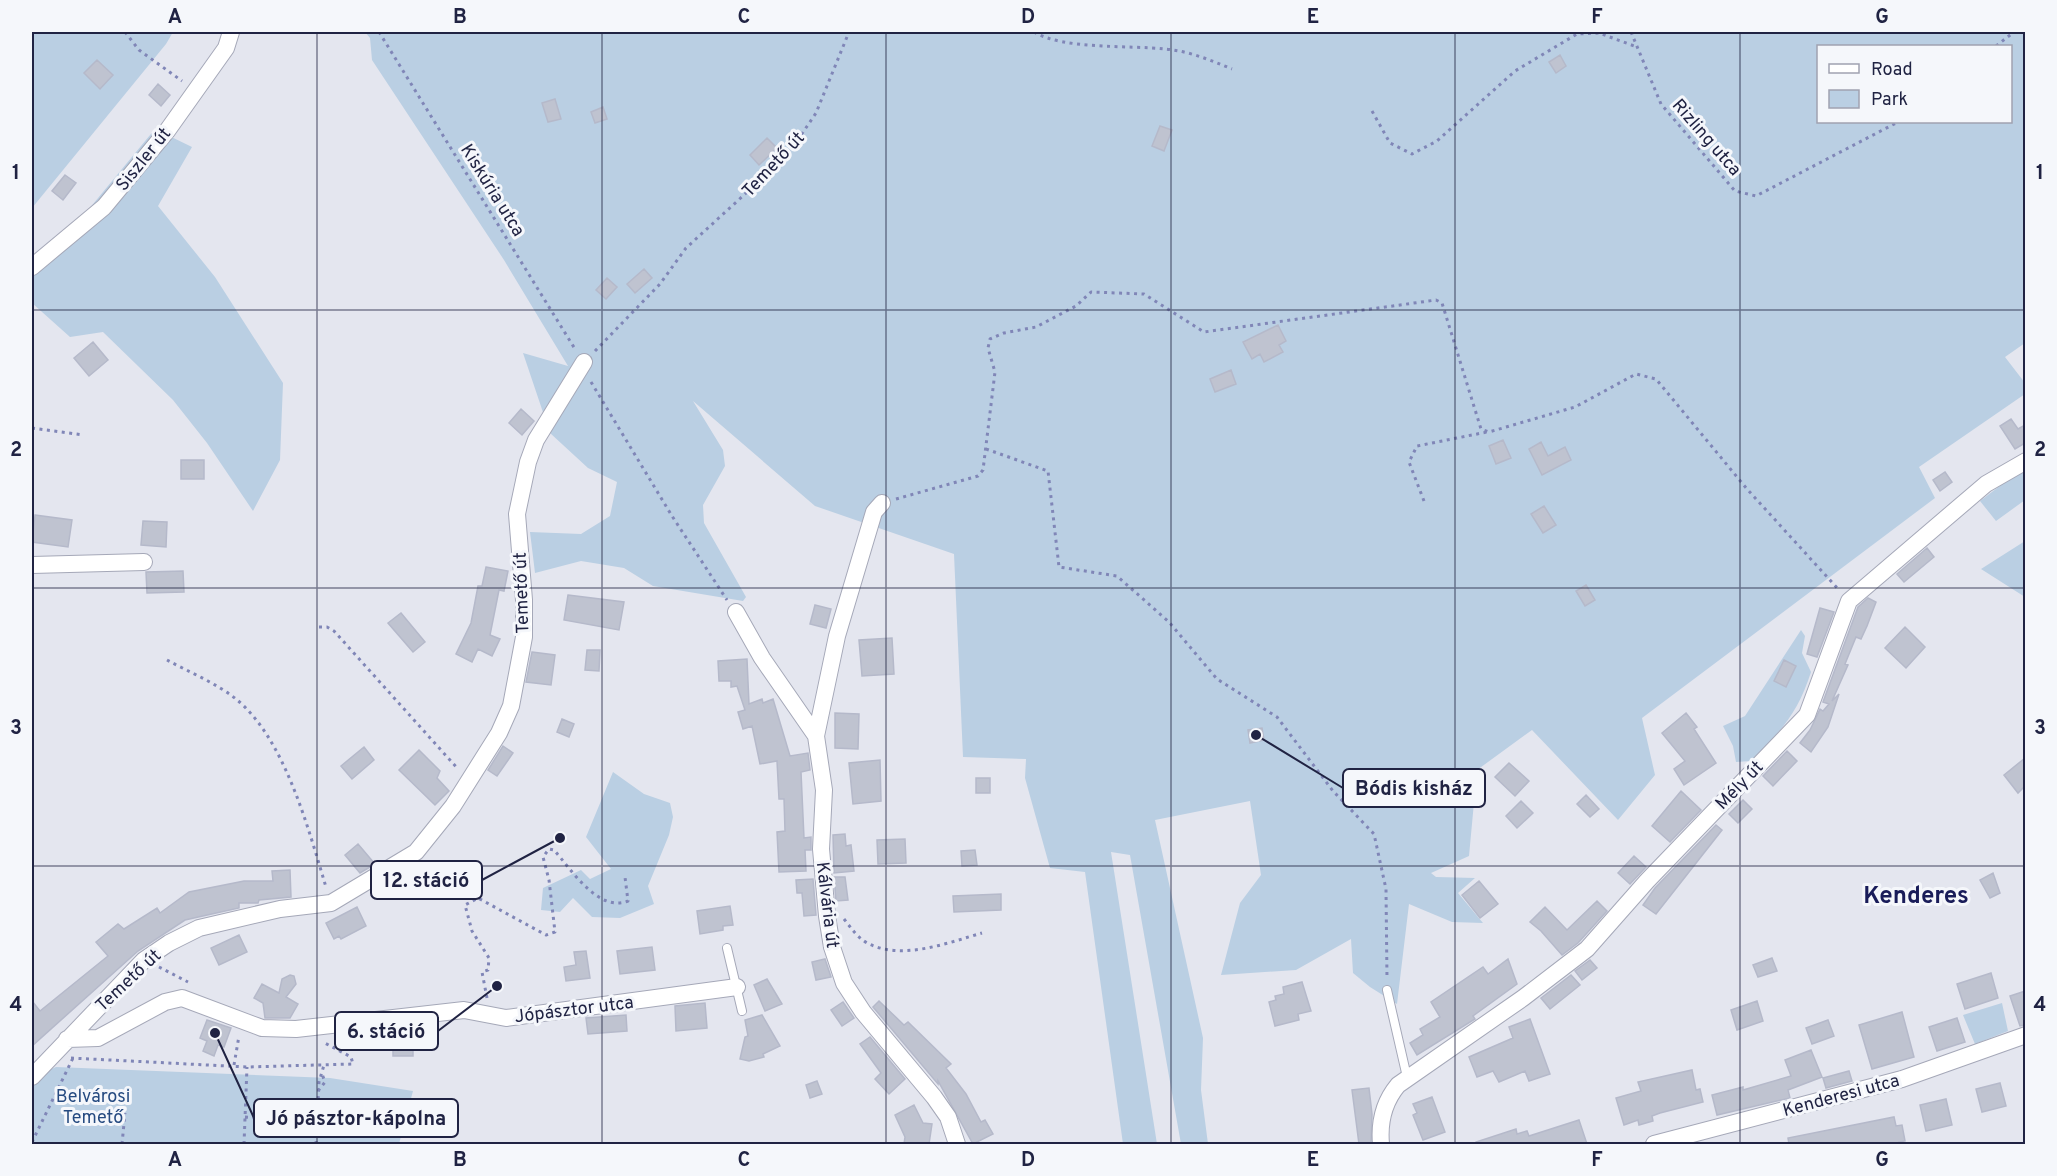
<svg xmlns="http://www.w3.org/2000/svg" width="2057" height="1176" viewBox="0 0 2057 1176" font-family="Overpass,sans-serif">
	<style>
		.green { fill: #bacfe3; fill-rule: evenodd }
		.building { fill: #bfc3d0; stroke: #b5b9ca; stroke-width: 1.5 }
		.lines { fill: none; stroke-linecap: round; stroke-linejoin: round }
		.service-casing { stroke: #a5a8b8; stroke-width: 10 }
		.minor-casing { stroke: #a5a8b8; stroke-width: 18 }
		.path { stroke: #8086b7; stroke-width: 3; stroke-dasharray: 3 4.5; stroke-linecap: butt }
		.service { stroke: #fff; stroke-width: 8 }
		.minor { stroke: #fff; stroke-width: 16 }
		.grid { fill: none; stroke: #202343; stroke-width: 1.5; stroke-opacity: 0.55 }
		.labels { text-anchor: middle; stroke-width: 6; stroke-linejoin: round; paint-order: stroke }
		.street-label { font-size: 18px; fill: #202343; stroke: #f5f7fb }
		.park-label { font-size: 18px; fill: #254a80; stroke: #f5f7fb }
		.district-label { font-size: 24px; font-weight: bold; fill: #191c59; stroke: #f5f7fb }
		.leader { fill: none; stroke: #202343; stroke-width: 2 }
		.callout-dot { fill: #202343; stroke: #f5f7fb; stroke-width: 2 }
		.callout { fill: #f5f7fb; stroke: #202343; stroke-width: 2 }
		.callout-label { font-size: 20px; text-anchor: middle; font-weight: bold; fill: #202343 }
		.neatline { fill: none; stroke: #202343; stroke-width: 2 }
		.grid-label { font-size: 20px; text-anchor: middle; font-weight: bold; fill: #202343 }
	</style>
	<rect width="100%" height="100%" fill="#e4e6ef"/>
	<!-- green -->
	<path class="green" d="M32,32h141l-7,12 -134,164z
		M365,32h1660v311l-20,14 20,26v11l-106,73 16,31 -293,220 13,57 -37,45 -86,-90 -55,40 -8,86 -38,17 5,4 39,1 -17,15 25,30 -31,-1 -43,-18 -12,100 -27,-17 -17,-14 -2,-34 -55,31 -75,5 19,-72 21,-28 -11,-74 -95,19 48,218 -2,52 7,54h-27l-51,-289 -19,-3 46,292h-34l-38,-272 -35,-4 -25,-90 1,-19 -63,-2 -9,-203 -139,-48 -122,-105 30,49 2,16 -22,39 1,18 42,74 -3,4 -90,-15 -29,-18 -43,-7 -46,12 -5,-41 51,2 29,-18 7,-34 -29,-14 -38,-35 -27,-80 45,13 -64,-106 -132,-200 -2,-22zM1818,46h192v76h-192z
		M155,129l37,18 -34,59 57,71 68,106 -3,77 -27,51 -46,-68 -34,-43 -70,-68 -33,5 -38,-34v-25l37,-36 15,-27z
		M2025,467v33l-29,21 -16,-20z
		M2025,541v56l-44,-28z
		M1801,630l4,6 -3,17 9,19c-13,41 -30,59 -60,89l-15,1 -3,-16 -10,-20 22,-10z
		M613,772l31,22 26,9 3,14 -4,18 -21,51 6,18 -34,14 -28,-1 -19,-19 -13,14 -19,-2 2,-22 38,-18 9,9 21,-10 -25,-32z
		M2002,1003l6,28 -33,13 -12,-29z
		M56,1067l274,11 83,13 -14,53h-367v-56l13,-16z"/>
	<!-- building -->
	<path class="building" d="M1560,55l6,11 -10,7 -7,-11z
		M97,60l16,15 -13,14 -16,-16z
		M158,84l12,11 -9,11 -12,-11z
		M555,99l6,20 -13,3 -6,-19z
		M603,107l4,12 -12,4 -4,-11z
		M1160,126l12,4 -8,21 -12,-5z
		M767,138l10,10 -18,17 -9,-10z
		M65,175l11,8 -13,17 -11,-9z
		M644,269l8,9 -17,15 -8,-9z
		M607,278l10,9 -11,12 -10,-9z
		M1278,325l8,16 -7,4 4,7 -19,10 -4,-8 -8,5 -9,-17z
		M93,342l15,18 -19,16 -15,-18z
		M1231,370l5,14 -21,8 -5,-13z
		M521,409l13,12 -12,14 -13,-12z
		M2011,419l7,10 7,-4v18l-10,6 -15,-23z
		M1503,440l8,18 -15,6 -7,-18z
		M1541,442l7,14 17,-9 6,13 -29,15 -13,-26z
		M181,460h23v19h-23z
		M1945,472l7,10 -12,9 -7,-11z
		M1544,506l12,19 -13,8 -12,-19z
		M35,515l37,5 -4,27 -36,-5z
		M143,521l24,1 -1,25 -25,-2z
		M1927,548l7,9 -30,25 -7,-8z
		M486,567l22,4 -4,20 -5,-1 -9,45 10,4 -8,17 -14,-7 -6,13 -16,-8 15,-31 7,-37h4z
		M183,571l1,21 -37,1 -1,-21z
		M1586,585l9,15 -10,6 -9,-15z
		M568,595l56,7 -5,28 -55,-10z
		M1868,598l8,4 -9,24 -6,13 -5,-2 -11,27 3,1 -16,36 7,-7 -11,33 -17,25 -11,-9 10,-13 10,-21 3,2 6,-7 -6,-2 35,-95z
		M815,605l16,4 -5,19 -16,-4z
		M1820,608l14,4 -17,45 -10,-3z
		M401,613l24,29 -12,10 -25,-29z
		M1905,627l20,20 -19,21 -21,-20z
		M892,638l2,36 -32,2 -3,-36z
		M587,650h13l-1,21 -14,-1z
		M532,652l23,3 -4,30 -25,-3z
		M747,659l2,45 13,-5 1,4 10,-4 17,57 18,-3 2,17 -9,2 3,66 7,-1v13h-6l1,21 -27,1 -2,-40 8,-1 -1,-32h-5l-2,-38 -17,3 -8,-38 -9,3 -5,-17 7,-2 -8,-24 -6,1v-6h-12l-1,-20z
		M1784,660l12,6 -10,21 -12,-6z
		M835,713l24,1 -1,35 -23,-1z
		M1686,713l11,14 -3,2 22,34 -32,22 -10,-16 11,-8 -23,-28z
		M562,719l12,5 -5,13 -12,-5z
		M1262,728l2,12 -14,3 -2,-13z
		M503,746l10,7 -16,23 -9,-6z
		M364,747l10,13 -22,19 -11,-13z
		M419,750l21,21 -3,7 12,13 -14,14 -36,-35z
		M1787,751l10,10 -24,25 -10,-10z
		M2025,758v28l-7,7 -14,-18z
		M880,760l1,41 -28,3 -4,-41z
		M1509,763l20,18 -14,15 -20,-19z
		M976,778h14v15h-14z
		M1681,791l20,19 -31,32 -18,-16z
		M1586,795l13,14 -9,8 -13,-13z
		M1743,800l9,9 -14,14 -9,-9z
		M1521,801l12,12 -16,15 -11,-12z
		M1716,825l6,5 -66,84 -13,-9 12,-17z
		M845,834l1,12 5,-1 3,26 -20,2 -1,-38z
		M905,839l1,24 -28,1 -1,-24z
		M358,844l17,20 -15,9 -15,-18z
		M975,850l2,15 -15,1 -1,-15z
		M1634,856l12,11 -16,17 -12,-11z
		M290,870l1,27 -32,3 -1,3h-19v5l-54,12 -47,31 -106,95v-45l8,10 68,-55 -12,-14 22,-18 6,5 33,-21 3,5 29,-21 55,-11h29l-1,-10z
		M1993,873l7,20 -10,5 -10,-18z
		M834,877h11l3,23 -12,1z
		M813,879l3,36 -12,1 -2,-23h-5l-1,-13z
		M1479,881l19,23 -18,14 -18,-23z
		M1001,894v16l-47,2 -1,-16z
		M1597,901l10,10 -29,32 -16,12 -21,-24 -11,-9 15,-15 22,23z
		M730,906l3,19 -10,1v4l-23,4 -3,-23z
		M357,907l9,19 -25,13 -2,-3 -5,3 -8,-16z
		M239,935l8,17 -28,13 -8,-17z
		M652,947l3,23 -35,4 -3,-23z
		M586,951l4,27 -24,3 -2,-14 12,-2 -2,-13z
		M1772,958l5,13 -19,6 -5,-12z
		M825,959l6,18 -15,3 -4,-18z
		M1508,959l9,25 -44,32 2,3 -58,36 -7,-12 13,-8 -3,-6 20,-12 -9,-15 52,-35 5,7z
		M1590,960l7,8 -15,12 -7,-9z
		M1991,973l7,25 -33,11 -8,-25z
		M290,975l4,1 2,8 -10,13 12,7 -8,14h-25l-2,-15 -9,-5 8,-14 17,9 3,-14z
		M1571,975l9,10 -30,24 -9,-11z
		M767,979l15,25 -17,7 -11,-26z
		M1302,982l9,29 -13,3 1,6 -24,6 -6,-24 7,-2 -1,-4 9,-2 -1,-7z
		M2025,991v34l-5,1 -10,-30z
		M879,1001l25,24 4,-3 43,42 -5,4 20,26 15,28 4,-2 8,14 -20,10 -35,-63v3l-65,-77z
		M1757,1001l6,20 -26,9 -6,-20z
		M843,1002l11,16 -12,8 -11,-16z
		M705,1003l2,25 -31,3 -1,-25z
		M1902,1012l12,45 -42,12 -13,-44z
		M626,1015l1,16 -39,3 -2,-16z
		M762,1015l18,31 -17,8 1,3 -15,4 -9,-2 5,-22 3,-1 -3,-16z
		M1957,1018l8,24 -28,9 -8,-24z
		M1530,1019l20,55 -21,7 -4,-10 -26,11 -6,-11 -16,6 -8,-20 44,-19 -4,-11z
		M207,1020l24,8 -7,19 -6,-2 -4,11 -11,-5 4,-10 -7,-3z
		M1828,1020l6,16 -22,8 -6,-16z
		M870,1037l35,42 -16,15 -14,-15 6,-6 -21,-29z
		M393,1040h20v16h-20z
		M1811,1050l11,27 -34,13 2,8 -73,17 -5,-20 31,-8v3l48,-14 -6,-16z
		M1692,1070l4,20 4,-1 3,13 -43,11 -8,3 1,5 -14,4 -1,-5 -14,5 -8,-27 25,-7 -3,-9z
		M1849,1071l3,10 -26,7 -3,-10z
		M817,1081l5,13 -12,4 -4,-13z
		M2000,1083l6,23 -24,6 -6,-23z
		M1369,1088l3,26 -1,30h-12l-7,-54z
		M1432,1097l13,35 -22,8 -10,-25 4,-2 -4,-9z
		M1946,1099l6,26 -26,6 -6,-26z
		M914,1105l9,18 9,1 -3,20h-25l1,-7 -10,-22z
		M1894,1117l2,9 6,-1 3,16 -6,1 1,2h-111l-1,-6z
		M1579,1120l8,24h-111v-2l40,-13 1,5 10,-3 2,5z"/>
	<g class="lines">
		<defs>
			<path id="service" d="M727,948l15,63
				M1387,990l20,87"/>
			<path id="minor" d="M32,267l72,-60 63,-76 59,-83 5,-16
				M882,503l-8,9 -37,124 -21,100 8,54 -3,59 6,67 5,31 12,36 19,29 71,85 14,20 9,27
				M32,565l112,-3
				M736,612l26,46 54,78
				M67,1039l31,-1 67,-36 17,-4 80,30 34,1 168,-19 42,8 231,-31
				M32,1077l112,-117 25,-17 30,-15 81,-19 51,-6 85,-51 37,-46 46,-73 12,-27 13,-69v-37l-7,-86 11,-52 8,-22 48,-78
				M1381,1144c-2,-22 2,-41 17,-59l125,-87 64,-49 60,-68 160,-166 42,-114 137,-117 40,-23
				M1654,1144l248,-65 124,-44"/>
		</defs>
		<!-- service casing -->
		<use href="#service" class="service-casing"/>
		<!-- minor casing -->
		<use href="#minor" class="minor-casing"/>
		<!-- path -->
		<path class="path" d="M125,32l14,18 43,31
			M379,32l196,317
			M1034,32c30,18 96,13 131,17 24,2 45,11 67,20
			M1631,32l30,72 74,87 21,5 142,-74
			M1996,46l18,-14
			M1372,111l18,32 22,11 25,-13 78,-70 62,-37 22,-1 38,14
			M595,351l65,-67 26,-36 82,-75 27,-29 21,-31 33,-81
			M591,382l81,134 55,84
			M32,428l52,7
			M986,449l62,22 11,96 58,9 52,46 48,57 60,38 56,74 41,43 12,55 1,90
			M896,499l82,-23 5,-6 12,-98 -7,-24 2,-9 14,-6 32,-6 40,-21 15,-14 53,2 60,38 232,-32 6,3 39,126 8,3 86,-25 61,-33 20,5 91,110 92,101
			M1424,501l-15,-39 8,-16 70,-14
			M319,627h8l7,4 124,138
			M167,660c22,12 49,23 69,39 49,40 72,129 90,188
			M844,919c7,9 13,18 23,24 35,18 80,0 115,-10
			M159,967l29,15
			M487,998l-5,-26 6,-2 1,-12 -17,-27 -7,-26 13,-7 68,37 9,-3 -6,-52 -6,-23 6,-8 5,1c17,19 44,63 74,51l-3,-24
			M71,1058l176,9 106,-3 -2,-7 -28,-15
			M234,1065l5,-29
			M318,1091l7,-9 -3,-8
			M245,1117l72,4
			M32,1142l41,-84
			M122,1144l3,-31
			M244,1144l3,-77
			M316,1144l3,-62 5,-17"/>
		<!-- service -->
		<use href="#service" class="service"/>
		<!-- minor -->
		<use href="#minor" class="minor"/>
	</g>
	<!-- grid -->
	<path class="grid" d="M317,32v1112M602,32v1112M886,32v1112M1171,32v1112M1455,32v1112M1740,32v1112M32,310h1994M32,588h1994M32,866h1994"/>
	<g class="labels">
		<!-- street labels -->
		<g class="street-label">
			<text transform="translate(1707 137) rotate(49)" y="6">Rizling utca</text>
			<text transform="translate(143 159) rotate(-51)" y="6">Siszler út</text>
			<text transform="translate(773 164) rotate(-47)" y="6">Temető út</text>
			<text transform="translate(493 190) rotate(58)" y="6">Kiskúria utca</text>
			<text transform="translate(521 593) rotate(-92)" y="6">Temető út</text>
			<text transform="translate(1739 785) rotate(-46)" y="6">Mély út</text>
			<text transform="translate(828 905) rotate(83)" y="6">Kálvária út</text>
			<text transform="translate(128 980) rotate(-43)" y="6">Temető út</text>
			<text transform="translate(574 1009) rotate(-7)" y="6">Jópásztor utca</text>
			<text transform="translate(1841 1095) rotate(-15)" y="6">Kenderesi utca</text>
		</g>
		<!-- park labels -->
		<g class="park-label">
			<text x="93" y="1102">Belvárosi<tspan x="93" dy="21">Temető</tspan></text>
		</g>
		<!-- district labels -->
		<g class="district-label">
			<text x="1916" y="903">Kenderes</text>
		</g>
	</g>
	<!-- callouts -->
	<path class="leader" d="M1256 735L1343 788M560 838L482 880M497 986L438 1031M215 1033L254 1118"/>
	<g class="callout-dot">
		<circle cx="1256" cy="735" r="6"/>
		<circle cx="560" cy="838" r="6"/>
		<circle cx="497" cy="986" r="6"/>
		<circle cx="215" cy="1033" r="6"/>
	</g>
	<g class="callout">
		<rect x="1343" y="769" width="142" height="38" rx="6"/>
		<rect x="371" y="861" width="111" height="38" rx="6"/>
		<rect x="335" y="1012" width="103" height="38" rx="6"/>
		<rect x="254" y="1099" width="204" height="38" rx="6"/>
	</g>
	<g class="callout-label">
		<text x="1414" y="795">Bódis kisház</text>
		<text x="426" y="887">12. stáció</text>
		<text x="386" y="1038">6. stáció</text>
		<text x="356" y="1125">Jó pásztor-kápolna</text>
	</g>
	<!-- border -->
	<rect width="2057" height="1176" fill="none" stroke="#f5f7fb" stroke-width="66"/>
	<!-- legend -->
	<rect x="1817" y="45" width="195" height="78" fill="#f5f7fb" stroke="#a0a2b1" stroke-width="1.5"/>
	<rect x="1829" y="64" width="30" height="9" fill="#ffffff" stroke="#a0a2b1" stroke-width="1.5"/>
	<text x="1871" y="75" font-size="18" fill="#202343">Road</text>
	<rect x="1829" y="90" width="30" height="18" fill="#bacfe3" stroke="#a0a2b1" stroke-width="1.5"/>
	<text x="1871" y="105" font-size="18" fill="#202343">Park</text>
	<rect x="33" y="33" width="1991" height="1110" class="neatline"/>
	<g class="grid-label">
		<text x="175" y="23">A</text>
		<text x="460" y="23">B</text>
		<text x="744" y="23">C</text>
		<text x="1028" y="23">D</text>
		<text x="1313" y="23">E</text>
		<text x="1597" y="23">F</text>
		<text x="1882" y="23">G</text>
		<text x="16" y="179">1</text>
		<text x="2040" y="179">1</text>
		<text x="16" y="456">2</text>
		<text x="2040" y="456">2</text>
		<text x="16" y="734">3</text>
		<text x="2040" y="734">3</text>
		<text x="16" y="1011">4</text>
		<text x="2040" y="1011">4</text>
		<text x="175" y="1166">A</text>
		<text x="460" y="1166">B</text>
		<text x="744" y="1166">C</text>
		<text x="1028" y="1166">D</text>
		<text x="1313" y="1166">E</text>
		<text x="1597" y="1166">F</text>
		<text x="1882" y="1166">G</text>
	</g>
</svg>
